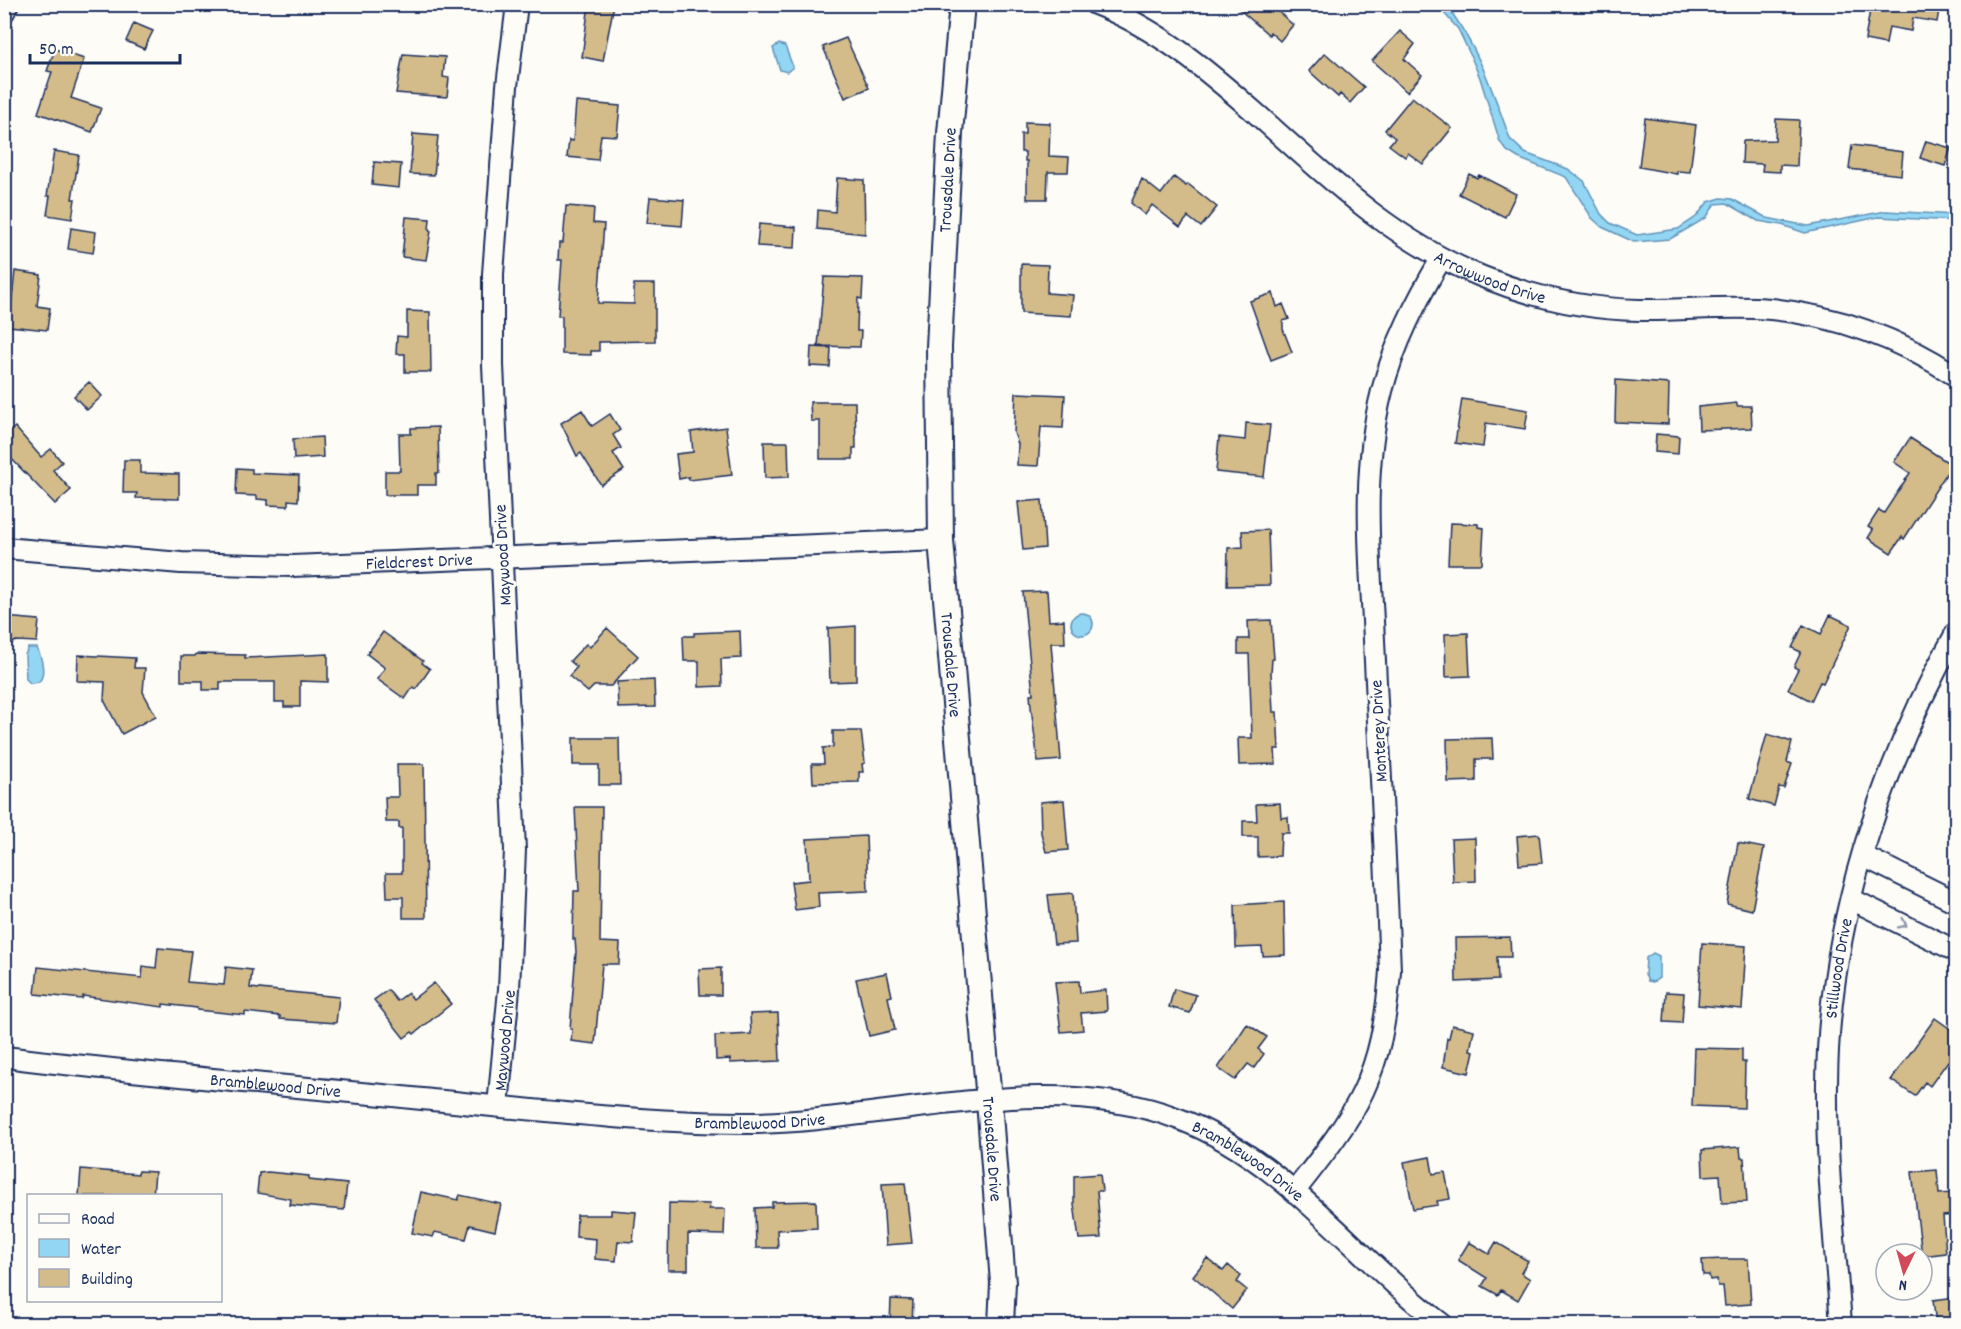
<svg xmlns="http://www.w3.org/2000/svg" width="1961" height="1329" viewBox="0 0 1961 1329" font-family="Dekko,sans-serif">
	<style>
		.water { fill: #92d6f4; stroke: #6293b8; stroke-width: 1.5 }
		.building { fill: #d3bb8a; stroke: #1b2f5e; stroke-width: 1.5 }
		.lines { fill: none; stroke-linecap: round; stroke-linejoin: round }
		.minor-casing { stroke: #1b2f5e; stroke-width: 24 }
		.tertiary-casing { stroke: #1b2f5e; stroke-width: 28 }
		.minor { stroke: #fdfcf7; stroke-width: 20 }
		.tertiary { stroke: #fdfcf7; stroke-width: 24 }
		.oneway { stroke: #8c96aa }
		.labels { text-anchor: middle; stroke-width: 6; stroke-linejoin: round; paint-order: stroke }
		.street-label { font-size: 18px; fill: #1b2f5e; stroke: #fdfcf7 }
	</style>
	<rect width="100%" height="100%" fill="#fdfcf7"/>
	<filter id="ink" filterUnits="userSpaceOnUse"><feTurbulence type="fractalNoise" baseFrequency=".0167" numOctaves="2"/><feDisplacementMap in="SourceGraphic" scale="12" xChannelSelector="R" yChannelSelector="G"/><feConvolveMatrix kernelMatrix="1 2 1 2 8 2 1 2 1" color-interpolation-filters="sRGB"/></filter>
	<g filter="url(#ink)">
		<!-- water -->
		<path class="water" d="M1437,5h9c31,40 47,86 64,134l15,14 43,16 16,12 17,33 9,9 27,12 41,-6 18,-12 12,-15 13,-4 11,1 35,19 41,8 78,-15 70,4v6l-78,-4 -73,16 -23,-8 -24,-4 -31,-18 -12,1 -9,14 -36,21 -36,3 -32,-15 -10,-9 -26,-41 -48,-19 -11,-7 -7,-9 -20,-64 -11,-26 -11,-23z
			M779,44l6,2 8,21 -6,5 -7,-2 -7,-22z
			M1071 624a11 11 0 1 1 22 0a11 11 0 1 1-22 0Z
			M28,648h9c4,9 10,24 2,34l-9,1 -4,-4 -1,-24z
			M1653,953l6,3v22l-6,4 -5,-1 -3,-6 1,-17z"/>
		<!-- building -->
		<path class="building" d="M589,4h25l-11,57 -21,-4z
			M1233,4h37l23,21 -13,16 -10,-9 -1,3z
			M1871,4h69l-3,18 -24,-4 -2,13 -22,-4 -3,17 -21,-4z
			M134,23l19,8 -9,18 -18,-8z
			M1400,31l15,13 -11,15 18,16 -15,17 -35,-31z
			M846,38l23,50 -24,10 -22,-51z
			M55,49l29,10 -13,39 30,10 -9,24 -54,-19 14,-41 -5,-1z
			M1325,53l39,34 -14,16 -10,-9 -2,3 -29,-26z
			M403,54l42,3 -2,20 6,1 -2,19 -51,-4z
			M1412,97l40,31 -29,36 -15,-11 -3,4 -16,-12 6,-7 -10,-8z
			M576,102l44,4 -3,30 -16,-1 -3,25 -31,-3 2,-17 4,1z
			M1645,118l51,7 -6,47 -13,-1v3l-38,-7z
			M1776,119l23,1 -2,46 -17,-1v7l-18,-1 1,-7 -21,-1 1,-22 32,-1z
			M1025,122l25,1 -1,33 20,1 -1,15h-20l-1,27h-20v-38h-2v-9h-4v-18h4z
			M413,134l25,2 -4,39 -24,-1z
			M1926,141l25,7 -6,18 -25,-8z
			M1852,145l51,7 -2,23 -52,-6z
			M54,151l25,4 -7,44h3l-3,20 -25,-4 3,-19h-3z
			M374,162l27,2 -2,24 -27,-3z
			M1469,174l8,4 2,-3 37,19 -11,23 -46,-23z
			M1174,177l12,9 2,-2 29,23 -16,20 -13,-10 -8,10 -28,-22 -7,10 -14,-12 11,-24 19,15z
			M837,178l27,2 1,54 -48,-5 1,-19 17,2z
			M650,197l34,3 -2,26 -35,-3z
			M566,206l28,2 -1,15 11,1 -6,79 36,1v-20h21v57l-56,1v9h-8v4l-29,-1v-38h-4l4,-56h-4l1,-17h4z
			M406,217l24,2 -1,11 2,1 -5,29 -24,-3z
			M759,224l37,3 -1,21 -38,-2z
			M71,228l25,4 -3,21 -25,-4z
			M1021,264l27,1 -1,28 26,2 -2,21 -50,-3z
			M15,271l26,4 -4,31 13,2 -3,22 -38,-4z
			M824,277l39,1 -1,21 -4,-1 -1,33h4l-1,16 -42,-1z
			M1273,293l4,14 6,-3 6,15 -6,2v8l9,23 -21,8 -21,-59z
			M407,311l23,1 1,60h-26v-18h-9l1,-18 10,1z
			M811,347l20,1 -1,19 -20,-1z
			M1616,380l53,4 -1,40 -53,-2z
			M89,382l13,14 -15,14 -13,-14z
			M1016,393l49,2 -2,33 -22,-1 -3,39 -21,-1 1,-21 -4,-11z
			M1462,399l66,11 -3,19 -39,-6 -3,24 -28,-4z
			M810,402h45l1,46h-3v11h-33v-38h-9z
			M1737,403v3h14l1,22 -53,2 -1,-23z
			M582,410l10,16 18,-12 10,16 -7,5 8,13 -8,5 11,17 -23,15 -20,-32 -4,3 -16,-33z
			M1246,423l24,2 -6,52 -48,-5 3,-35 26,3z
			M15,427l26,30 10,-8 11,13 -9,8 18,20 -16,14 -51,-53v-15z
			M438,427l1,46h-3v12h-19v10h-32v-24h15l-1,-37h12v-6z
			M726,427l6,48 -43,5v-3l-10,2 -3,-25 17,-2 -2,-20z
			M1656,434l23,2 -1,18 -23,-2z
			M322,437l1,20 -29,2 -1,-20z
			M1910,438l42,27 -48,74 -2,-2 -11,16 -23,-15 5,-8 -5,-3 11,-17 5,3 26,-40 -16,-11z
			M764,442h24l1,35 -24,1z
			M124,460h16v13l39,1v25l-43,-1 1,-5h-14z
			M237,468l15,1v4l47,2 -1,26 -10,-1v6l-20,-1v-5l-11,-1v-3l-21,-1z
			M1042,500l3,48 -22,2 -5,-48z
			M1450,523l28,1v3l6,1 -2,36h-34z
			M1268,530l2,55 -43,1 1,-38 15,-1 -1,-16z
			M1047,591l2,30 15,-1 1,23h-14l10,117 -23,2 -7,-55 -1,-13h3l-10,-102z
			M1830,615l21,10 -28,58 -3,-1 -9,19 -23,-12 10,-20 -4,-2 7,-15 -9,-4 11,-23 18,9z
			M4,617l35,3 -2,22 -21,-1 -12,7z
			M1271,620l3,39h-2l-1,14 2,39h4l2,37h-4l1,15 -37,1 -1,-27h14l-3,-84h-11v-15h11l-1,-18z
			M856,626v55l-26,1 -2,-54z
			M607,628l31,28 -27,30h-17l-6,6 -19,-16 8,-9 -7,-6 16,-17 4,3z
			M740,631l1,27 -20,1 1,27 -23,1v-26h-15l-1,-25h11v-3z
			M383,632l40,29 -1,2 8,6 -14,20 -3,-2 -8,12 -28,-20 8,-11 -18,-14z
			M1468,633l2,43 -24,1 -1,-43z
			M196,654l49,1v3l83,-4v28l-28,-1v26h-16v-5h-9v-20h-55v8h-17v-9h-22v-25h14z
			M78,655l57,3 -1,10h11l-2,24 13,24 -34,18 -18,-34 1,-18 -28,-1z
			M654,680l1,27 -37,1 -1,-26z
			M833,731h28l4,32 -3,1 1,8h-4v10l-46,1 -1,-19h12l-1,-16 10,-1z
			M1767,734l25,8 -5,20 5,2 -8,24 -5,-1 -5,19 -25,-7z
			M573,738h46l1,47h-21v-20h-26z
			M1492,738l1,21h-17v22l-28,1 -1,-43z
			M397,764h27l2,154h-23v-21h-16l-1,-24h16v-45h-3v-6h-13l-1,-25h13z
			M1064,800l4,50 -22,2 -5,-19 -1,-31z
			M1280,803l1,15 7,-1 1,16h-8l-1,23 -22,1v-20h-15v-16h14l-1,-17z
			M575,807h27l-2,135 20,1 -1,21h-17l-7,80 -24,-3 1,-12h-2l6,-77 -1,-13h-2l1,-48h5z
			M1539,834l3,29 -23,2 -2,-29z
			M866,836l2,55 -50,2 1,14 -24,3 -4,-28 18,-2 -2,-41z
			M1475,838l1,43 -23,1 -2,-43z
			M1738,843l26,5 -12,62 -25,-6z
			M1073,893l3,50 -22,1 -6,-49z
			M1284,902l1,53 -22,1 -1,-9 -26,1 -1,-43z
			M1510,937l1,20h-14l1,23 -42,2 -1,-44z
			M1702,943l44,3 -4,63 -44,-4z
			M158,948l33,3 -4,31 37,3 2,-18 26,3 -2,18 89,9 -3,26 -56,-4v-3l-35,-4v3l-48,-5v-2l-34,-4v3l-80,-11 -1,3 -47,-5 3,-27 104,11 1,-12 13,2z
			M721,968v27h-21l-1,-26z
			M887,973l5,23 -4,1 7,33 -26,6 -13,-57z
			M1079,981l1,12 26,-3 1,21 -26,2 2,17 -22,2 -6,-50z
			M434,983l17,21 -37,30 -2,-2 -8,6 -30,-38 14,-10 9,11 11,-8 5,6z
			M1174,989l22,6 -6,18 -21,-6z
			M1666,992l18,1 -2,30 -18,-1z
			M778,1013l2,48 -50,2v-4l-14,1 -1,-24 36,-2 -1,-20z
			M1935,1018l21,15v34l-8,-6 -18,25 -5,-4 -10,14 -24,-16z
			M1247,1024l20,13 -9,12 6,5 -10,14 -6,-4 -13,16 -17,-12z
			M1452,1025l22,5 -4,20 4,1 -5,22 -26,-6 4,-29h2z
			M1694,1048l48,1v13h3l-1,46 -52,-2z
			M1740,1147l1,11h3l3,44 -25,1 -2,-28 -17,1 -1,-26z
			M1430,1157l3,17 12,-2 5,27 -13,2 1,4 -25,4 -9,-47z
			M81,1169l57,5 1,-3 16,1 -2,24h-74z
			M1937,1170l2,24 14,-1 2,22 -12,1 3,37 -24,3 -10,-84z
			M268,1172l41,4v4l38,4 -3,26 -54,-5 1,-6 -34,-6 2,-20z
			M1100,1174l2,17h-5l4,47 -22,1 -5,-35v-28z
			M905,1183l7,60 -26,2 -4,-61z
			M421,1192l37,8 2,-5 41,9 -6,27 -25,-6 -4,14 -31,-7 -2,5 -21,-4z
			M816,1201l1,27 -40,2 1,18h-22l-1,-40 17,-1v-5z
			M669,1203l41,1 -1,5h16l-1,26 -36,-1v36h-20z
			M611,1210l25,2 -3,30 -15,-1 -2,20 -21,-2 1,-20 -20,-2 1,-22h34z
			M1469,1242l20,12 7,-12 32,19 -7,12 9,6 -12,21 -17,-10 -3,5 -16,-9 5,-8 -29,-18z
			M1207,1258l16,13 5,-6 13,11 -4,6 10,8 -15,19 -39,-33z
			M1723,1259h25l3,45 -26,2 -2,-20h-5l-1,-7 -7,1 -1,-5h-6l-1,-15z
			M1956,1297v27h-20l-3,-24z
			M891,1299l22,1 -1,24h-22z"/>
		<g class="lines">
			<defs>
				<g id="minor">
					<path id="s1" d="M1095,4c63,24 114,68 164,112 68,61 137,127 224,161 49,20 103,32 156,33 44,1 88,-5 132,-1 68,7 129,30 185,67"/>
					<path d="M4,12l4,-8"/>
					<path id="s2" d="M4,548l177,15 111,3 649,-26"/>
					<path d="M1863,856l93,46"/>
					<path d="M1851,899l105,52"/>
					<path id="s3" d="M4,1057c139,17 279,28 418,42 106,10 212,23 319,24 142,1 303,-56 438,-4 106,40 176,139 263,205"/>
					<path id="s4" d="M498,1106l11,-117 6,-139 -22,-485v-91l14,-188 10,-82"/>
					<path d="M1294,1192c65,-82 88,-114 96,-221 -4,-110 -11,-221 -16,-331 -4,-83 -13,-168 8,-249 12,-47 35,-91 59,-132"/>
					<path id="s5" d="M1841,1324c-6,-80 -15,-160 -14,-240 1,-156 53,-316 129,-451"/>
				</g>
				<g id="tertiary">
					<path id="s6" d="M962,4l-12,129 -11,214 2,193 48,561 14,182 -2,41"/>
				</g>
			</defs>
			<!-- minor casing -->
			<use href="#minor" class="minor-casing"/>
			<!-- tertiary casing -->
			<use href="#tertiary" class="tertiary-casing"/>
			<!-- minor -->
			<use href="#minor" class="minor"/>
			<!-- tertiary -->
			<use href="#tertiary" class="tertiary"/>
		</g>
		<!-- one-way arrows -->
		<defs><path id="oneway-chevron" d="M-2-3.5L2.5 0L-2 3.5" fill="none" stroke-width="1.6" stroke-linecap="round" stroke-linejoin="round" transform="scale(1.5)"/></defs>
		<use class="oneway" href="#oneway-chevron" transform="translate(1903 924) rotate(26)"/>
	</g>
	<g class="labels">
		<!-- street labels -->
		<g class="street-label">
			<text transform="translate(947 180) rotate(-87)" y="6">Trousdale Drive</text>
			<text dy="6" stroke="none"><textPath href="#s1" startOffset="484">Arrowwood Drive</textPath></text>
			<text transform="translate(502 555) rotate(-93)" y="6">Maywood Drive</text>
			<text dy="6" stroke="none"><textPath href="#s2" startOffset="416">Fieldcrest Drive</textPath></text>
			<text dy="6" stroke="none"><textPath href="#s6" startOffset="662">Trousdale Drive</textPath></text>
			<text transform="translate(1378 731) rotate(-93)" y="6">Monterey Drive</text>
			<text dy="6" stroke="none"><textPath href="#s5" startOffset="357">Stillwood Drive</textPath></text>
			<text dy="6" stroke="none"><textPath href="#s4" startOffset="66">Maywood Drive</textPath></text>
			<text dy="6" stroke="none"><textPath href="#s3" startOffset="273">Bramblewood Drive</textPath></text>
			<text dy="6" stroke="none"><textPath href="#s3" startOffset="759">Bramblewood Drive</textPath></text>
			<text dy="6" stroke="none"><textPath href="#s6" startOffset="1148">Trousdale Drive</textPath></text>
			<text dy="6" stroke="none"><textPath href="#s3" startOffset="1263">Bramblewood Drive</textPath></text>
		</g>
	</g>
	<!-- margin -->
	<rect width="1961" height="1329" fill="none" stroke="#fdfcf7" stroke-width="24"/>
	<rect x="12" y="12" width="1937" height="1305" fill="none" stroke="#1b2f5e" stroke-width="2" filter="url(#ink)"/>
	<!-- legend -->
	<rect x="27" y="1194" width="195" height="108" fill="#fdfcf7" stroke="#a3aaba" stroke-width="1.5"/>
	<rect x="39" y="1214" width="30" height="9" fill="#fdfcf7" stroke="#a3aaba" stroke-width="1.5"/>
	<text x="81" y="1224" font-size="18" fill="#1b2f5e">Road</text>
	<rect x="39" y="1239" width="30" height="18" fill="#92d6f4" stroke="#a3aaba" stroke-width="1.5"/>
	<text x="81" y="1254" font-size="18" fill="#1b2f5e">Water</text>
	<rect x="39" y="1269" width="30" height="18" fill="#d3bb8a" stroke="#a3aaba" stroke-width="1.5"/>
	<text x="81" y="1284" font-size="18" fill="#1b2f5e">Building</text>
	<!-- north arrow -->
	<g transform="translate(1904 1272) rotate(185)"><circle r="28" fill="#fdfcf7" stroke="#a3aaba" stroke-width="1.5"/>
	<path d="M0-4.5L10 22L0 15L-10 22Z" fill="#d1495b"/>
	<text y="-9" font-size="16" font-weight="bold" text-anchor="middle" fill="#1b2f5e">N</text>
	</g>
	<!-- scale -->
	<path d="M30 54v9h150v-9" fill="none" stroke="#1b2f5e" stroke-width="3"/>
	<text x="39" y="54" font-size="18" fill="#1b2f5e" stroke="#fdfcf7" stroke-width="4.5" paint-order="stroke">50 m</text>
</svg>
